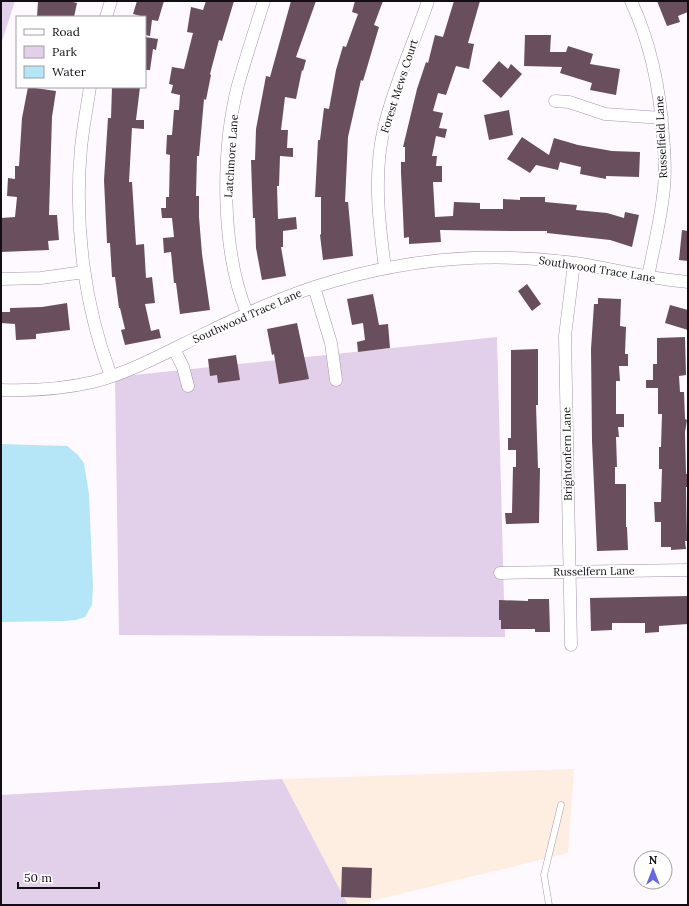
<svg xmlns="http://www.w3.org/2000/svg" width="689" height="906" viewBox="0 0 689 906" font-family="Lora,serif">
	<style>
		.industrial { fill: #fdeee1 }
		.green { fill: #e2cfea }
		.water { fill: #b5e6f8 }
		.building { fill: #694f5d }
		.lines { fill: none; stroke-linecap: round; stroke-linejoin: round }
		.service-casing { stroke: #a594ad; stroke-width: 7 }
		.minor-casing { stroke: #a594ad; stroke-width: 13 }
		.service { stroke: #fff; stroke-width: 6 }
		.minor { stroke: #fff; stroke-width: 12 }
		.labels { text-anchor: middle; stroke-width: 4; stroke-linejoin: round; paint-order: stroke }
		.street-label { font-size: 11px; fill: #130d16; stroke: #fff }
	</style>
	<rect width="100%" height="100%" fill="#fdf9ff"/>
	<!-- industrial -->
	<path class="industrial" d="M574,769l-6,84 -213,52h-7l-66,-126z"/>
	<!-- green -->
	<path class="green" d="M1,1h14l-14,43z
		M497,337l8,300 -386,-2 -4,-258z
		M282,779l66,126h-347v-110z"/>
	<!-- water -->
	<path class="water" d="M1,444l66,2 10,8 7,9 5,31 4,93 -1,18 -7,12 -9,3 -13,1 -62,1z"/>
	<!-- building -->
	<path class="building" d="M38,1h31l8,2 -3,14h-37z
		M137,1h27l-6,20 -6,-1 -2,16 -5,-1v-18l-12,-3z
		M206,1h28l-12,40 -3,-1 -9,34 1,1 -5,25 -2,-1 -5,57h-2l-1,40h3v21l3,37 8,56 -30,4 -4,-31h-2l-3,-31 -7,1 -1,-15 11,-1 -2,-19h-10l-1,-10h5v-11h3l1,-42 -4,-1 1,-19h5l2,-25h5l1,-15 -9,-2 2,-8 -4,-1 3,-17 12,2 9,-36 -6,-1 4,-25 12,3z
		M291,1h25l-20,56 10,3 -3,11 -1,-1 -6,29 -11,-2 -4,33h7l-1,18h6v9l-13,-1 -1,30h-2l1,33 18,-2 1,12 -14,2v16h-2l5,29 -24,4 -6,-32 -1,-30h-2l-2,-58h4l1,-31 10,-53 4,1z
		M355,1h28l-9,24 5,2 -16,54 -2,-1 -13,57 -3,65h3l5,54 -30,4 -3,-25 1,-1v-37h-6l3,-57h2l4,-32 5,1 7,-39 7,-24 3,1 12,-33 -6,-2z
		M454,1h26l-12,42 6,1 -5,25 -13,-3 -10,29 -8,-2 -5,18 10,2 -4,15 8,1 -2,9 -9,-2 -4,20h5l-1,10h6v16h-9l2,35 18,-1 1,-14 26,1v6h23v-10l17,1v-3h25v5l32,3 -1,5 31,3 17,5 1,-6 14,3 -7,32 -22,-7 -63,-7v-2h-34l-73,-1 1,12 -32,2v-7l-5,1 -1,-24 -2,-41v-11h4v-15h-2l14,-58 9,-27 2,1 7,-28 8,2z
		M657,1h31v11l-10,4 2,6 -13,4z
		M525,35h26l-1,17h16l2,-6 25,8 -3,10 30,5 -4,26 -26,-5 2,-7 -32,-10 2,-6 -38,-1z
		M145,37l13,2 -2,11 -3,-1 -3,21h-5z
		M499,61l9,8 3,-5 11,10 -21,24 -19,-17z
		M28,87l28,4 -4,26 -3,98h8l2,25 -11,1 1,9 -48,2v-34l14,-1 2,-20 -10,-1 1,-18 7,1v-13h4l3,-48z
		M112,87h28l-4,33h8v9l-12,-1 -3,54h3l4,63 8,-1 2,34 6,-1 3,26 -10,1 6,27 8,-2 2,9 -36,7 -4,-15 4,-1 -5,-21h-1l-4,-31h-3l-2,-34h-3l-3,-63 4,-62h3z
		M509,110l4,25 -24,5 -5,-25z
		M522,137l27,18 5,-17 24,7 34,6 28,1 -1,25 -33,-1v3l-26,-5 1,-7 -21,-5 -2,8 -22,-5 -6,8 -23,-14z
		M682,230l6,1v30l-9,-1z
		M527,284l14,20 -9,7 -14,-20z
		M373,294l6,31 9,-1 2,24 -32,4 -1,-10 8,-2 -2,-17 -11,2 -5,-26z
		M598,298l23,1 -1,27 6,1 -1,27h3v12h-9l1,15h-4v33h8v13h-6l1,10h-3l1,30h-2v17h11v43h1l1,23 -31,1 -5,-110 -1,-92 3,-45h4z
		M67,303l3,27 -34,4v5l-20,1 -1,-16 -14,-1v-11h9v-4l32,-1z
		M670,305l18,5v20l-23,-7z
		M297,323l12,56 -30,5 -5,-30 -2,1 -5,-26z
		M685,337l1,38 -7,1 1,16h4l1,27 2,1 -2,12 1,42h2v13h-2l1,54h-2l1,8 -15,1v-3h-10v-25h-6l-1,-20h7l1,-33h-3v-22h2l1,-33h-4v-26h-12v-8h7v-16h4v-26z
		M538,349v56h-2l2,63h2l-1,55 -33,1 -1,-11h7l1,-46h3v-17h-8v-12h3v-88z
		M236,355l4,25 -22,3 -1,-8 -7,1 -2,-17z
		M688,596v28l-29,2v6l-14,1v-10h-33v7l-21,1 -1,-33z
		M528,599h21l1,33h-15v-3h-34v-9h-2v-20l29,1z
		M342,867l30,1 -1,30 -30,-1z"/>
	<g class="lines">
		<defs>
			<path id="service" d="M549,905l-5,-30 17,-70"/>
			<path id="minor" d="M631,1c20,43 29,87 32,135 2,20 3,40 0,60 -3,27 -10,54 -15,81
				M106,17l5,-16
				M90,87c-3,20 -7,40 -9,61 -7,76 3,157 30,228
				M555,101l14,1 36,12 57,4
				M385,268c-6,-45 -12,-94 -1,-140 10,-43 30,-85 44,-127
				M1,279l40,-1 43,-6
				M314,287l17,56 5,37
				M247,313c-26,-63 -26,-162 -9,-228 8,-28 17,-56 26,-84
				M174,349l9,18 5,19
				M1,390c31,1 62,-1 92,-8 38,-10 74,-30 109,-47 43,-21 86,-41 132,-54 78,-23 161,-29 241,-18 38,6 75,16 113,19
				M500,573l188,-3
				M571,645l-6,-309 9,-73"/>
		</defs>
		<!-- service casing -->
		<use href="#service" class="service-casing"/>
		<!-- minor casing -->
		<use href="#minor" class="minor-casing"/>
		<!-- service -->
		<use href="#service" class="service"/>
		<!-- minor -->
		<use href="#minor" class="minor"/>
	</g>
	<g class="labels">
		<!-- street labels -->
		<g class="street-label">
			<text transform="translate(399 86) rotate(-72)" y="4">Forest Mews Court</text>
			<text transform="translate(661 137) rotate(-93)" y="4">Russelfield Lane</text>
			<text transform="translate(231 156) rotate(-86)" y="4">Latchmore Lane</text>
			<text transform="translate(597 269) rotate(9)" y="4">Southwood Trace Lane</text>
			<text transform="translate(247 316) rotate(-24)" y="4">Southwood Trace Lane</text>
			<text transform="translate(567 454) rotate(-91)" y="4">Brightonfern Lane</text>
			<text transform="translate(594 571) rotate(-1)" y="4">Russelfern Lane</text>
		</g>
	</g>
	<!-- border -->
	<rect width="689" height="906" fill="none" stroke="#130d16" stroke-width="4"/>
	<!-- legend -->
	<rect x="16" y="16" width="130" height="72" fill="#ffffff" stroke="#a19ea2"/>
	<rect x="24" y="29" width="20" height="6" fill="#ffffff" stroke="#a19ea2"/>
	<text x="52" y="36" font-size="12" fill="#130d16">Road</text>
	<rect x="24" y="46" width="20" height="12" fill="#e2cfea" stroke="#a19ea2"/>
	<text x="52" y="56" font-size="12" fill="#130d16">Park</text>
	<rect x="24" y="66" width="20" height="12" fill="#b5e6f8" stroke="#a19ea2"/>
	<text x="52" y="76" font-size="12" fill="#130d16">Water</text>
	<!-- north arrow -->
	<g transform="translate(653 870)"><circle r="19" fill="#ffffff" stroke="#a19ea2"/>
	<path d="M0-3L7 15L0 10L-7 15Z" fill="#6568e1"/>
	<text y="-6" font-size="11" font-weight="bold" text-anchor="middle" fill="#130d16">N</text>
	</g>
	<!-- scale -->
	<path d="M18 882v6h81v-6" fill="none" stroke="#130d16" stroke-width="2"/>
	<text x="24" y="882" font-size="12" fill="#130d16" stroke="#ffffff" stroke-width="3" paint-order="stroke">50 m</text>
</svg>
